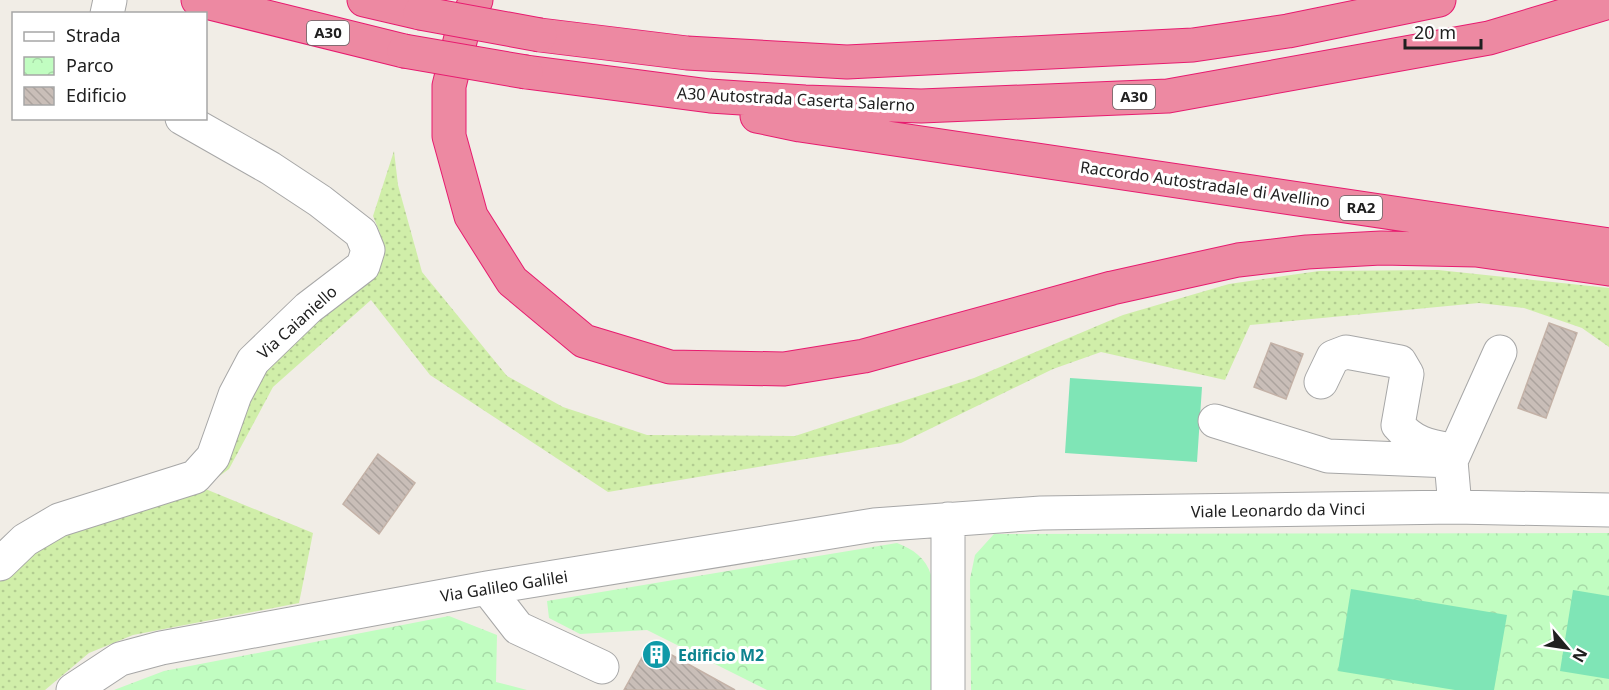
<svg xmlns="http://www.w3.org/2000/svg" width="1609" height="690" viewBox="0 0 1609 690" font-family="'Noto Sans',sans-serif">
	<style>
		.grass { fill: url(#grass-dots) }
		.park { fill: url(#park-crowns) }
		.pitch { fill: #7fe5b6 }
		.building { fill: url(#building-back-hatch); stroke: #c4b2a7; stroke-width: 1.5 }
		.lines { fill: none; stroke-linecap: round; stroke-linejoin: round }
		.minor-casing { stroke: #a7a7a7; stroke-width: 35 }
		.highway-casing { stroke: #e71b6f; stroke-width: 35 }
		.minor { stroke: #fff; stroke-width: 33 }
		.highway { stroke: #ed89a2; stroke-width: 33 }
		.highway-bridge-casing { stroke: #e71b6f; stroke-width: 35; stroke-linecap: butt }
		.highway-bridge { stroke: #ed89a2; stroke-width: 33 }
		.labels { text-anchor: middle; stroke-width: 6; stroke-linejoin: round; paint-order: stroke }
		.shield { fill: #fff; stroke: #636363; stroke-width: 1.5 }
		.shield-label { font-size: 15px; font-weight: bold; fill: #202020 }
		.street-label { font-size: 16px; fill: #202020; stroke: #fff }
		.culture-label { font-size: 16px; font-weight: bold; fill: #0d838f; stroke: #fff; text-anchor: start }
	</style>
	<defs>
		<pattern id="grass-dots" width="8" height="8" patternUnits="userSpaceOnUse" patternTransform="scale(1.5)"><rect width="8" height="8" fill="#d0eea9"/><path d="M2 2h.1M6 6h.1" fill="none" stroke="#b2cc91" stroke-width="1.8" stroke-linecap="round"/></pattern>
		<pattern id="park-crowns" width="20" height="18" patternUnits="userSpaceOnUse" patternTransform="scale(1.5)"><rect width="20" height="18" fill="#c1fdc1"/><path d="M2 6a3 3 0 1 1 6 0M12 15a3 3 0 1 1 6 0" fill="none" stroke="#a6d9a6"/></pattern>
		<pattern id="building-back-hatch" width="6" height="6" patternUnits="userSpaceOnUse" patternTransform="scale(1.5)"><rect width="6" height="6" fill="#c9beb8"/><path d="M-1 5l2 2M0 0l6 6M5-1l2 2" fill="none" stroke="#aca39e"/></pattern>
	</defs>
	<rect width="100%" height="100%" fill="#f1ede6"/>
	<!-- grass -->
	<path class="grass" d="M394,151l4,34 24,87 85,104 56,31 84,28 148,1 179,-58 149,-63 106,-31 90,-13 119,-1 171,18v59l-27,-19 -58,-20 -45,-5 -229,22 -25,55 -124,-28 -48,17 -152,74 -293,49 -178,-117 -59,-75 -98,87 -44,82 -26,19 110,45 -14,70 -166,32 -44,18 -44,37h-45v-115l56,-43 141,-47 62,-112 123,-123 -2,-17 -7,-17z"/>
	<!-- park -->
	<path class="park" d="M1609,533v157h-638l-1,-111 5,-24 19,-21z
		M897,543c16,6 29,15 34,32l2,115h-166l-120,-60 -67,4 -31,-16 -2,-17z
		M449,616l48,19 -1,47 31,8h-413l50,-19z"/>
	<!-- pitch -->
	<path class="pitch" d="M1070,378l132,9 -5,75 -132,-9z
		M1351,589l156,26 -13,75h-39l-117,-19z
		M1573,590l36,6v83l-49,-8z"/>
	<!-- building -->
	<path class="building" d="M1549,323l28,10 -31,85 -28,-10z
		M1271,343l32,11 -17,45 -32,-12z
		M378,454l37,29 -36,51 -36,-30z
		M650,643l85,47h-111z"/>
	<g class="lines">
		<defs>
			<path id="minor" d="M107,14l3,-14
				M1321,382l12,-25 13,-5 54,10 7,12 -9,51c15,18 30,21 52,25
				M1215,421l113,35 123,5 4,46
				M1451,461l49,-109
				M0,564l25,-24 34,-20 136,-43 18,-20 22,-62 18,-34 55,-53 55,-42 5,-16 -7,-17 -41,-32 -50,-33 -88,-50
				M487,588l31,40 84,39
				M73,690l47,-31 41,-11 326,-60 387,-63 167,-12 414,-6 154,3
				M948,690v-171"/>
			<path id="highway" d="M198,0l206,51
				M364,0l56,13
				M476,0l-13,29 -14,57v50l22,80 41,65 72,60 86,26 114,2 80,-13 248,-68 126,-28 69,-8 74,-4 95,2 133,19
				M540,35l147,18 160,9 346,-17 95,-14 151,-31
				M526,72l184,24 95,6 116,4 247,-10 321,-58 120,-36
				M757,116l43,9 809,120"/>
		</defs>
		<!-- minor casing -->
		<use href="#minor" class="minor-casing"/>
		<!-- highway casing -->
		<use href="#highway" class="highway-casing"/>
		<!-- minor -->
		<use href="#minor" class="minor"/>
		<!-- highway -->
		<use href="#highway" class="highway"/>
		<defs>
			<path id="highway-bridge" d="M420,13l120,22
				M404,51l122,21"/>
		</defs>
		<!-- highway-bridge casing -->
		<use href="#highway-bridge" class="highway-bridge-casing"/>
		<!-- highway-bridge -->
		<use href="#highway-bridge" class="highway-bridge"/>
	</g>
	<!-- icons -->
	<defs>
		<symbol id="building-disc" viewBox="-11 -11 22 22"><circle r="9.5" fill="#0f9aa8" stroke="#fff"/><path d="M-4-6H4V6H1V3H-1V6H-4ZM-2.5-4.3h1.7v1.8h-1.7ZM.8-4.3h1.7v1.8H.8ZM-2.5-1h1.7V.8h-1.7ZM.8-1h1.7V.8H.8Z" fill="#fff"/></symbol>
	</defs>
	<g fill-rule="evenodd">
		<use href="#building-disc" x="640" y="638" width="33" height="33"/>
	</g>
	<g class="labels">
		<!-- shield labels -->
		<g class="shield">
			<rect x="307" y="21" width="42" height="24" rx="4.5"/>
			<rect x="1113" y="85" width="42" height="24" rx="4.5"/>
			<rect x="1340" y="196" width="42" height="24" rx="4.5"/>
		</g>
		<g class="shield-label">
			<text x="328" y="38">A30</text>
			<text x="1134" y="102">A30</text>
			<text x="1361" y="213">RA2</text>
		</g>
		<!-- street labels -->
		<g class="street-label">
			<text transform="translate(796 99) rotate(3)" y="6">A30 Autostrada Caserta Salerno</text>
			<text transform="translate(1205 184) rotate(8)" y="6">Raccordo Autostradale di Avellino</text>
			<text transform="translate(297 322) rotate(-42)" y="6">Via Caianiello</text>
			<text transform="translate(1278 510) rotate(-1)" y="6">Viale Leonardo da Vinci</text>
			<text transform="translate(504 586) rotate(-9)" y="6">Via Galileo Galilei</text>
		</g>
		<!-- culture labels -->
		<g class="culture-label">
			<text x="678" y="661">Edificio M2</text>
		</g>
	</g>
	<!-- legend -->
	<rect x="12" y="12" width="195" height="108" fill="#ffffff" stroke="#a6a6a6" stroke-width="1.5"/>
	<rect x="24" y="32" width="30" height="9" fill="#ffffff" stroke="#a6a6a6" stroke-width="1.5"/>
	<text x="66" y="42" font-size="18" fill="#202020">Strada</text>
	<rect x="24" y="57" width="30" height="18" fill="url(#park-crowns)" stroke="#a6a6a6" stroke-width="1.5"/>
	<text x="66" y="72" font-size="18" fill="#202020">Parco</text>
	<rect x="24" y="87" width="30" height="18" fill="url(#building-back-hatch)" stroke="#a6a6a6" stroke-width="1.5"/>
	<text x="66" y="102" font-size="18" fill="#202020">Edificio</text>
	<!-- north arrow -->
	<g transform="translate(1567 648) rotate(119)" stroke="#ffffff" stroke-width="4.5" paint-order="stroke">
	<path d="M0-4.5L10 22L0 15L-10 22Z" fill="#202020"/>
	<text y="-9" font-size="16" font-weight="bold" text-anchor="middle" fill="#202020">N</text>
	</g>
	<!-- scale -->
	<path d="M1405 39v9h76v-9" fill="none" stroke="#202020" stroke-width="3"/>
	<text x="1414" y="39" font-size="18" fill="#202020" stroke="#ffffff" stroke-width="4.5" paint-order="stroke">20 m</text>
</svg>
